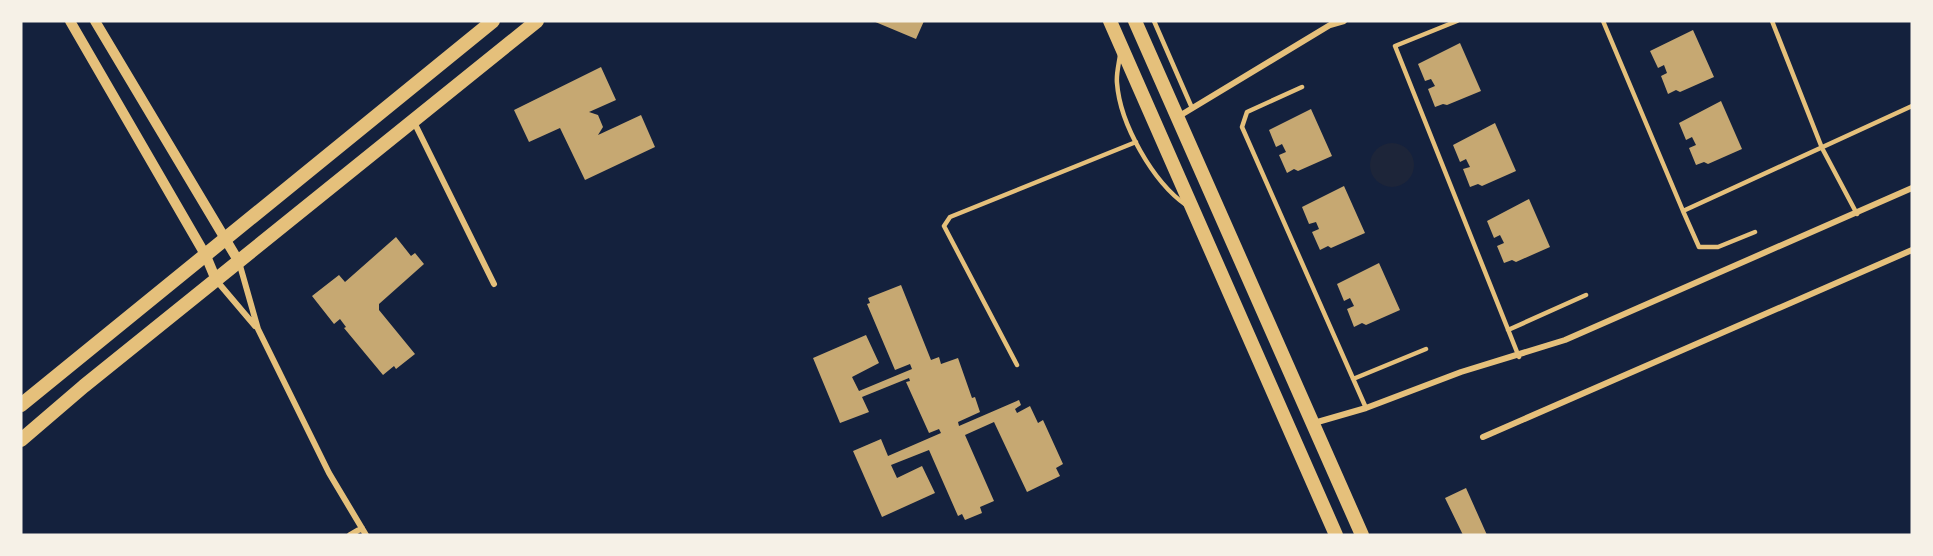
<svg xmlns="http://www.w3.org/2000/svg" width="1933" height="556" viewBox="0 0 1933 556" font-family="Signika,sans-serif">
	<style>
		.green { fill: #1d2539 }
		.building { fill: #c6a872 }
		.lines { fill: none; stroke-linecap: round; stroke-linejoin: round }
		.service { stroke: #e5c07b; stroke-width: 4.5 }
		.minor { stroke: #e5c07b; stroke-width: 6 }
		.tertiary { stroke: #e5c07b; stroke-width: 10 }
		.primary { stroke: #e5c07b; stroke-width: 14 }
		.trunk { stroke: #e5c07b; stroke-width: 14 }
	</style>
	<rect width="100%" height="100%" fill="#14213d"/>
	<!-- green -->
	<path class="green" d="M1370 165a22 22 0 1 1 44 0a22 22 0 1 1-44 0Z"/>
	<!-- building -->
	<path class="building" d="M873,21h51l-8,18z
		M1693,30l21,47 -34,15 -4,-2 -8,4 -7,-18 6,-3 -3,-8 -6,3 -8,-17z
		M1460,43l21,48 -34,14 -4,-1 -8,3 -7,-18 7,-3 -4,-7 -6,2 -7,-17z
		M601,67l15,33 -27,12 9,3 5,12 -5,8 43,-20 14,32 -70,33 -25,-52 -31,14 -15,-32z
		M1721,101l21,48 -34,15 -4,-2 -8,3 -7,-17 7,-3 -4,-8 -6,3 -7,-17z
		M1311,109l21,47 -34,15 -4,-2 -7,4 -8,-18 7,-3 -4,-8 -6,3 -7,-17z
		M1495,123l21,48 -34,15 -4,-2 -8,3 -7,-18 7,-2 -4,-8 -6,3 -7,-17z
		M1344,186l21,47 -34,15 -3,-2 -8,4 -8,-18 7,-3 -3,-7 -7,2 -7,-17z
		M1529,199l21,48 -34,15 -4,-2 -8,3 -7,-17 7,-3 -4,-8 -6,3 -7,-17z
		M396,237l15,19 4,-3 9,11 -45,40v6l36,44 -19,15 -2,-3 -11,9 -39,-47 2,-1 -6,-8 -6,5 -22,-28 27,-21 6,7z
		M1379,263l21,47 -34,15 -4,-2 -8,4 -7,-18 7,-3 -4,-8 -6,3 -7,-17z
		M901,285l30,75 8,-3 2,7 17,-6 14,40 3,-1 5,15 -22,10 1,4 60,-26 2,5 -6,4 2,4 13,-7 8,17 5,-3 20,44 -7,4 4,8 -33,16 -33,-70 -29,13 29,66 -14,6 2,6 -17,7 -3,-6 -4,2 -29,-66 -38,15 6,13 25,-12 13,27 -53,24 -29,-66 28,-12 7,17 53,-23 -2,-4 -10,4 -23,-51 4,-1 -1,-3 -47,19 7,15 -29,11 -27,-65 53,-23 13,28 -27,14 7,14 53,-22 -2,-5 -15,6 -28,-66 3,-1 -2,-5z
		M1466,488l21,47h-24l-18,-37z"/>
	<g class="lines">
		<!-- service -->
		<path class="service" d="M1154,21l38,87
			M1457,21l-62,25 124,311
			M1603,21l80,190 229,-105
			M1772,21l50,127 35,66
			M1120,55c-1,9 -4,19 -3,28 3,41 36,99 69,122
			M1302,87l-55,25 -5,15 124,281
			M1683,211l16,36h19l37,-15
			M1508,330l78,-35
			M1017,365l-73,-139 6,-9 186,-75
			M1353,379l73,-30"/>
		<!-- minor -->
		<path class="minor" d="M1176,118l154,-93 14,-4
			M413,120l81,164
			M239,262l19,67 71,144 37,62
			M216,280l39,46
			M1314,423l52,-15 95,-36 104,-32 347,-152
			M1483,437l429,-187
			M350,535l12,-7"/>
		<!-- tertiary -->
		<path class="tertiary" d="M70,21l136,235 10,24
			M95,21l144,241"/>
		<!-- primary -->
		<path class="primary" d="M21,405l472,-384
			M21,440l63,-54 453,-365"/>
		<!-- trunk -->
		<path class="trunk" d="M1110,21l226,514
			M1135,21l227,514"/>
	</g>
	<!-- border -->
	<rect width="1933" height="556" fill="none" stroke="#f6f1e7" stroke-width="45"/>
</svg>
